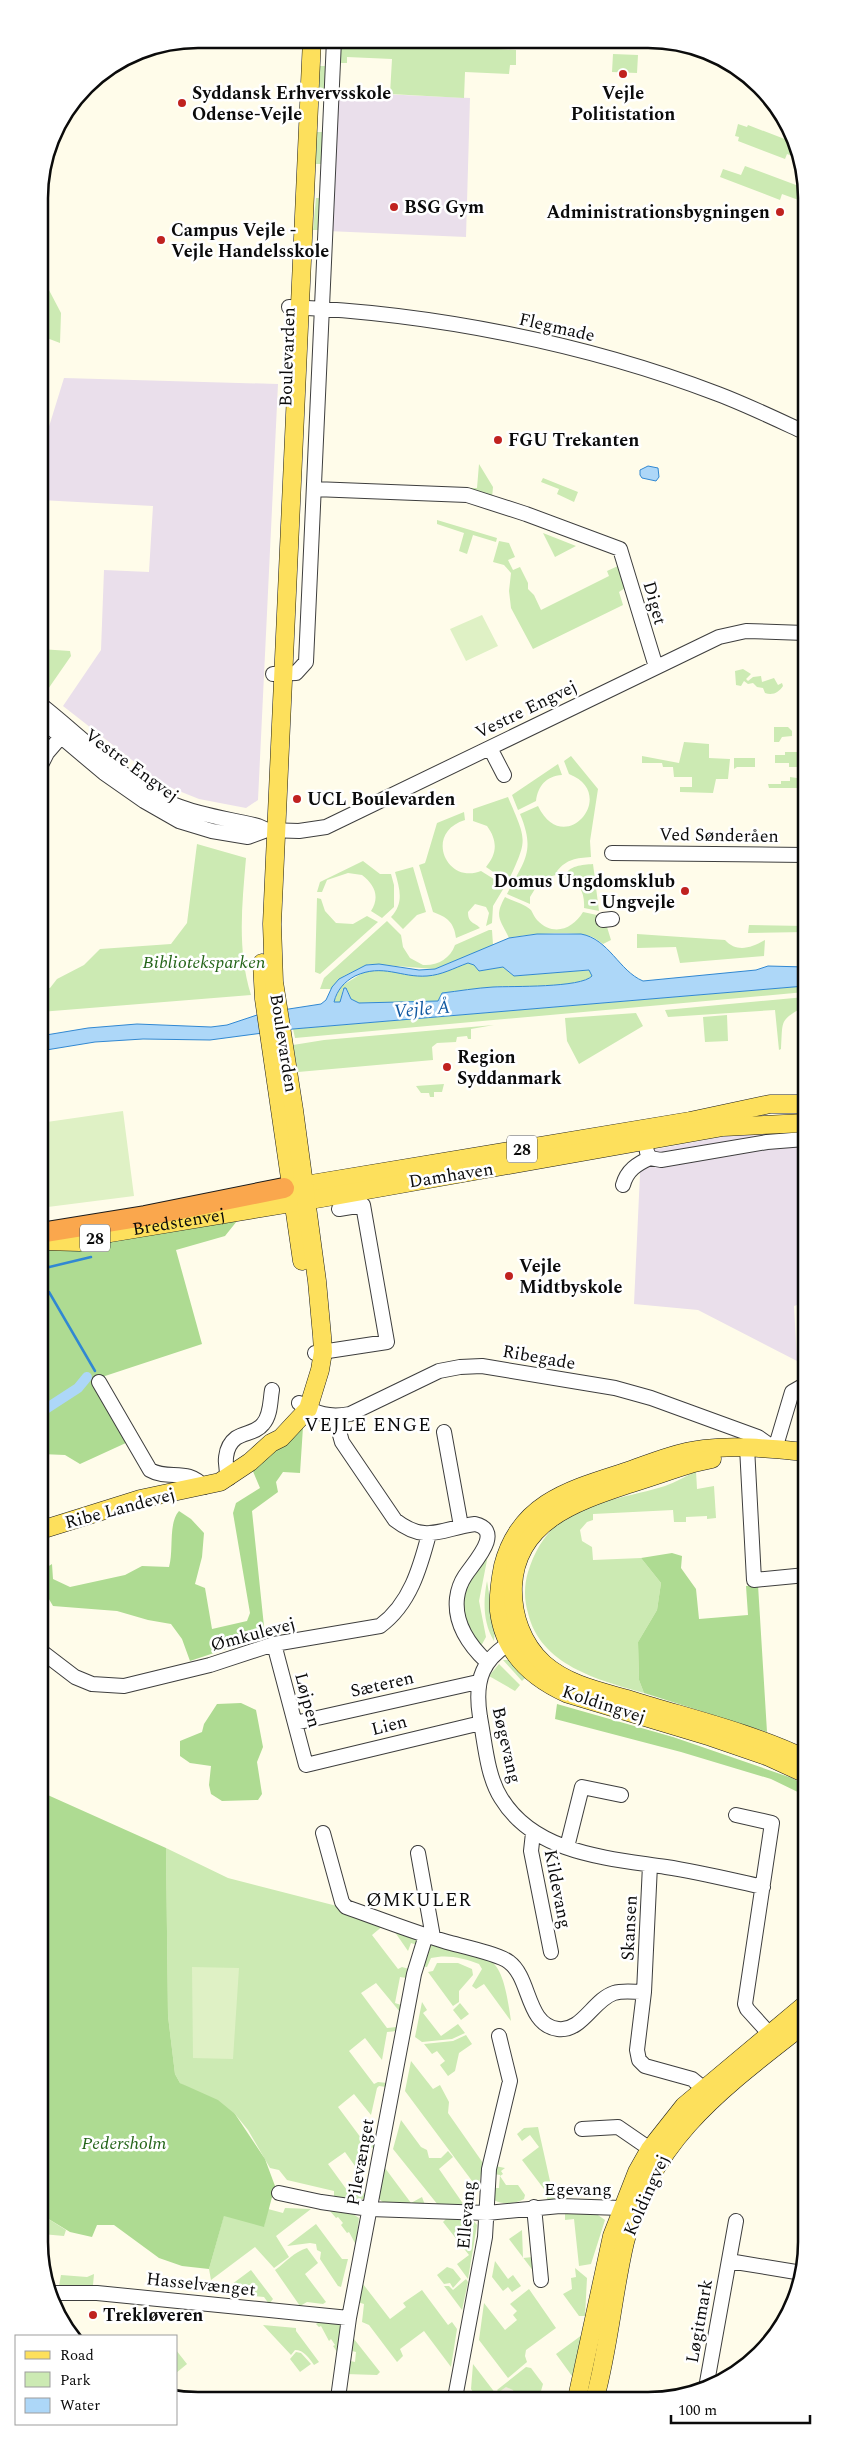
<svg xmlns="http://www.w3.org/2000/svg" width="846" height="2440" viewBox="0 0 846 2440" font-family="Spectral,serif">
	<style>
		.industrial { fill: #eadfeb }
		.green { fill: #cceab3 }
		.forest { fill: #aedb92 }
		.pitch { fill: #dff1c5 }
		.plaza { fill: #eeeada }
		.water { fill: #add7f8; stroke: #3188d2; fill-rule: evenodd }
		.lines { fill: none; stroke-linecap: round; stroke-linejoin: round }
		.stream { stroke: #3188d2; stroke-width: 2.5 }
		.canal { stroke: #add7f8; stroke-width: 10 }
		.minor-casing { stroke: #3e3e3e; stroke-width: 16 }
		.major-casing { stroke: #1c1c1c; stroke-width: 19 }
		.highway-casing { stroke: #1c1c1c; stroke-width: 22 }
		.minor { stroke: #fff; stroke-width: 14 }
		.major { stroke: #fde05c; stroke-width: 18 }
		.highway { stroke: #faa74d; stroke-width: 20 }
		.poi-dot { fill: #c0221f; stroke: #fff; stroke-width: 2 }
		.labels { text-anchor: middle; stroke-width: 5; stroke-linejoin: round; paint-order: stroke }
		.shield { fill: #fff; stroke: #545454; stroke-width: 1 }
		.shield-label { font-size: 16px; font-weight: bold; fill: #0b0b0b }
		.poi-label { font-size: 18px; font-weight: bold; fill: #0b0b0b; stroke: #fff; text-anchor: start }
		.street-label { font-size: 18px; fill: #0b0b0b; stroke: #fff }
		.park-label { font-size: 18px; font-style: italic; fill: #25651a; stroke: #fff }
		.water-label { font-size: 19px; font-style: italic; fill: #1159a1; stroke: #fff }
		.neighbourhood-label { font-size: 19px; letter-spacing: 1px; fill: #0b0b0b; stroke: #fff }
		.rim { fill: none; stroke: #0b0b0b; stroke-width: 2.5 }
	</style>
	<rect width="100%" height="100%" fill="#fffcea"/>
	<!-- industrial -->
	<path class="industrial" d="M336,92l134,6 -4,139 -139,-6z
		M64,378l214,6 -20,416 -12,8 -47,-9 -35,-14 -101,-79 38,-56 3,-80 45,2 4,-66 -113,-6 -1,-41z
		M805,1125l1,177 -12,4 3,55 -99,-51 -64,-6 7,-152 133,-25z"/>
	<!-- green -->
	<path class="green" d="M341,40l175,10v15h-6l-1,9 -44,-2 -1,26 -74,-4 2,-35 -45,-2v6h-7z
		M613,54l25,1 -1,18 -25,-1z
		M319,66h7l-1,29h-7z
		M738,124l9,3 1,-2 47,18 7,17 -15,-6 -2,5 -47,-18 1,-4 -4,-1z
		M316,132h7l-1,32h-7z
		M745,166l59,22v14l-22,-8 -2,6 -60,-23 3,-8 18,6z
		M316,198h5l-2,32h-6z
		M39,271l22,42 -1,30 -21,-8z
		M479,464l14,23 -1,11 -21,-7 -1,-3h7z
		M543,478l35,14 -4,10 -17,-8 2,-5 -18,-7z
		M437,520l60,18 -1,4 -23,-7 -6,19 -8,-3 5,-18 -27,-9z
		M543,533l33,13 -21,11z
		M499,541l10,2 6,14 -7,3 5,10 7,-3 8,16v6l6,6 7,15 68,-34 -2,-5 11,-5 7,22 -6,4 4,13 -90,44 -22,-41 -2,-17 2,-18 -7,-8 -11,-3z
		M40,649l30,2 1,5 -25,36 -6,-4z
		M743,669l8,5 -5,5 2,2 5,-4 8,-1 1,6 12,-4 4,7 4,-2 1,3c-4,6 -10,10 -18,7l-2,-5 -6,-1 -4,-4 -5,1 -4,-3 -3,5 -5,-1 -1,-14z
		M774,727h14l4,4v5l-10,1 -3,5h-5z
		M684,742l25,2v14l21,1 -2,20h-12l-3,14 -33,-1v-5h12v-10h-18l-1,-10h-10l-1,-4h-20v-7l37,7z
		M785,752h12v15h-8v-4h-14v-8h10z
		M571,756l27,33 -8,52 1,16c-15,1 -24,2 -34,14l1,1 -2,3 -15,4 -11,18v7l-23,-10c17,-33 29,-42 13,-80l18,-8c26,54 82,-12 31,-32l-5,-13z
		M734,758h21v9h-18l-3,2z
		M558,764l4,11c-16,1 -24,11 -26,26l-18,9 -6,-15z
		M790,777l7,1v10h-28l-1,-4h13v-3h9z
		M508,797c19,45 20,41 0,85l-22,-15c11,-13 12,-26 1,-41l-14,-5v-12z
		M464,812l1,8c-42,13 -18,65 16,51l24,15 -12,20 -1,17 -6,3 3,-13 -3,-6 -11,-3 -7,8c0,12 7,10 12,16l-24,10c-2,-16 -9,-21 -23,-26l-14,-47 6,-2 1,-3 11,-37z
		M197,844l49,14c-4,47 -9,92 5,137l-211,17v-25l10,1 7,-9 27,-14 16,-16 71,-5 16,-21z
		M363,861l17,13h11l3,11v22l-12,11 -11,-7c9,-14 4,-26 -9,-36l-14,-2 -21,7 -5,12h-5l3,-10z
		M593,864l6,47 -15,-3c1,-17 -5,-25 -20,-31 5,-12 18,-12 29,-13z
		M413,867l13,45 -9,3 -14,14 -12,-12c13,-14 9,-27 4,-45z
		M505,897c8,4 20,7 26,13 2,3 3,7 6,10 16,17 36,9 46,-8l14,3 5,12h5l4,13 -8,4c-4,-3 -9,-7 -14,-8 -16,-6 -62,-2 -80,2 -9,-19 -15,-21 -4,-41z
		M317,898l4,1 4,12 11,12 17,1 14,-8 11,6 -58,52 -5,-2z
		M387,921l14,14 2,12 7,11 13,7c14,1 27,-6 32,-20l34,-15h3l1,15 -58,24 -66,-5 -25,12 -13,13h-11l4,-11z
		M749,925l56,1v6l-57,1z
		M637,934l88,6c12,13 26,8 40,0l-1,16 -84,7 -4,-16 -39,1z
		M468,963l7,2 4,6 24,-4 11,9 75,-6 3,6c-11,12 -80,10 -99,11 -17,1 -34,4 -51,6l-4,8 -79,2 -8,-4 -4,-10h-4l-3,13h-6l6,-15 24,-15 15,-2 47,6z
		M805,986v6l-510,46 -2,-9z
		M805,997v9c-26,15 -22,13 -24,43l-2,1 -4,-40 -107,7 -3,-7z
		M636,1013l7,13 -64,38 -12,-23 -2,-23z
		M727,1015l1,26 -23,1 -2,-25z
		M494,1025l-23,4v10h-3l-1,-3 -10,1 -1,5 -19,1 -5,4 1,13 -135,12 -5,-27 31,-5z
		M444,1084l-2,8h-8v5h-4l-1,-4h-8l-5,-7z
		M696,1471l1,18 17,-3 2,32 -9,1v-3l-21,1v5h-12l-1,-12 -80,4v6l-6,2 -7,8 2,11 10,6 1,13 48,-2 20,25 -4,27 -19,32 1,38 5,13c-46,-13 -104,-28 -116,-80 -4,-13 -4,-28 0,-41 7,-22 17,-39 36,-53 26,-18 70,-23 101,-33 11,-4 21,-10 31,-15z
		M488,1555l-9,46 7,36 -5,9c-28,-36 -20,-58 7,-91z
		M487,1581l8,49 -1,11c-11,-18 -11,-40 -7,-60z
		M503,1660h8l15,17 -4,4z
		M499,1664l21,21 -5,6 -26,-15z
		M166,1848l62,30 140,36 16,11 -12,10 26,34 4,-2 7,2 -2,9 -7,-1 -5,26 6,2 -1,7 -24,-29 -15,10 26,35 10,-1v4l-10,1 -5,28 -17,-22 -16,13 25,33 4,-2 9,1 -1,4 -7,-1 -2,2 -6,27 -17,-21 -16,13 26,35 12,1 -1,5 -10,-1 -5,26 -15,-21 -17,12 24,33 4,-3 3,2 7,-4 -2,6 -4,3 -26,-3v-7l-47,-11 -8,-10 -9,-2 -22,-38 -13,-16 -55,-31 -5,-9 -7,-58z
		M392,1928l24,9 1,8 -6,-2 -3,8z
		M433,1944c18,5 50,6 62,21 10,11 14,42 16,56l-27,-37 -8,5 -4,-3 10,-17 -3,-5c-15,-6 -32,-10 -48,-6l-4,9 -7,-1 8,-19z
		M437,1963h21l14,6 1,6 -14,16v11l-6,4 -25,-34 5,-1z
		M422,2002l5,8 -4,3 18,23 17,-12 7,9 -13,6 -30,3 -7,-5z
		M460,2003l9,11 -8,6 -8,-10z
		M466,2035l6,9 -13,9 -4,18 -7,5 -8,-11 5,-4 -8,-10 -5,3 -8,-10 29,-3z
		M411,2061l22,28 7,-4 9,17 -1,11 35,50 -5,26 -73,-98z
		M401,2120l20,27 6,3 2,8h12l7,-7 5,6 -14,12 25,36h-26l-45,-56z
		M538,2127l16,72h-7v-6l-25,-33 17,-13 -9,-12 -8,6 -5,-7 7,-6z
		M495,2166l10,2 -4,3 2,3 -3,2 6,9h12l7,10 -1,4c-8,5 -22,6 -30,1l-2,-12h7l1,-13 -6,-1z
		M385,2168l26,35 11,-6 3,8 -41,-2 -6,-5 4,-29z
		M285,2208l26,1 -35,27 13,21 -15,11 -19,-21 -44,33 -2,-11 15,-54 40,11 4,-17 15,4z
		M330,2211l23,3 6,4 -3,27 -7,-13 -2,1 -6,-8 2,-2 -5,-6 -2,1z
		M565,2213h30l10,7 -14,44 -12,2 -5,-47 -9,1z
		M42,2215l24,15 -2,6 -22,-2z
		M447,2218h24l6,7 -9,54 -11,-15 12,-9 -26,-33z
		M316,2224l26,35h6l-7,28 -3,-1 -18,-27 1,-7 -4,-2 -1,-6 -6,-1 -23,3z
		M522,2230l1,28 10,-1 1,15 -25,-33z
		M307,2248l11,15 -13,11 21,28 -3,2 -16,-2 -7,4 -25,-36c11,-8 19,-18 32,-22z
		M495,2261l13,18 5,-4 8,11 -9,6 -4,-5 -5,4 -11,-14z
		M447,2267l6,2 8,10 -8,9 -3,-5 -6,1 -7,-9z
		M575,2268l12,10 -2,38h-6l-16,-22 9,-5 -1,-11 5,-1z
		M251,2270l22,29 -4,5 -5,-7 -44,-4z
		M94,2274l-1,11 -34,1 2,-11 26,2z
		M466,2279l2,3 -6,28 -18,-24h5l4,4z
		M361,2284h2l27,35 16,-12 -3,-4 19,-13 26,35 4,-3 5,7 -6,38 -27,-36 -24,18 3,7 -6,6 -28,-37 -7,-3 2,-18 -7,-2z
		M529,2289l27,39 -30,22 -1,6 2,6 -19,16 -29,-38 5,-37 21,27 12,-10 -4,-5 4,-4 -7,-7z
		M319,2322l22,2 -4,28 -4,-6 2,-1 -4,-6 -2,2 -8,-15 -2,1 -3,-3z
		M263,2325l33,3v3l23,31 -5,3c-5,-7 -10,-15 -19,-15l-4,5z
		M582,2335l-10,41 -16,-22z
		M350,2339h4l26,33 -3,3 -32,-1 1,-14 9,2 1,-10 -8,-2z
		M176,2350l11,14 -11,9z
		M296,2352l5,1 10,11 -11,8 -10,-13z
		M473,2364l26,34h-22l-6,-9z
		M526,2367l5,1 12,16 -2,7 -11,2 -6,5h-20l-7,-8z"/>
	<!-- forest -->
	<path class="forest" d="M237,1221l-12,15 -49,14 26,94 -97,32 -9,7 32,59 -48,22 -15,-9 -24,-1v-207z
		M303,1427l-3,46 -17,-1 -7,10 2,10 -26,19 13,125 -75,25 -8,-22 -11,-15 -23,-4 -31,-9 -64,-5 -7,-12 -5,-3v-20l11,-7 1,15 17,8 55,-12 17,-9 27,1c5,-17 -1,-44 10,-56l12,8 13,14 -2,24 -7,27 10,4 7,41 35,-8 3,-8 -17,-100 3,-10 24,-15 -8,-19z
		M672,1553l10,3 -1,12 15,21 3,30 49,-4 -2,-29 12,-1 9,147 -123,-39 -5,-13 -1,-38 19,-32 4,-27 -20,-25z
		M241,1703l15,7 7,37 -6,15 5,32 -4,6 -36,1 -11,-7 -2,-9 2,-19 -21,-3 -10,-7v-15l22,-9 2,-8 13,-20z
		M557,1704l116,33 119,41 14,8v10l-35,-17 -90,-27 -126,-33z
		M41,1792l125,56 2,168 7,58 5,9 38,17 17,14 30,45 10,27 -11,41 -40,-11 -15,53 -27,-3 -23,-8 -45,-33h-17l-5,12 -22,-5 -28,-17z"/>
	<!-- pitch -->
	<path class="pitch" d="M482,615l16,31 -32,15 -16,-32z
		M123,1111l11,85 -94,12v-85z
		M192,1967l47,1 -6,91 -40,-1z"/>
	<!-- plaza -->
	<path class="plaza" d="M506,2387l7,3 2,6 -11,2 -5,-6z"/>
	<!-- water -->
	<path class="water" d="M648,466l10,2 1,9 -3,4 -14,-3 -2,-3v-5z
		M581,934c28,5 38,37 62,47l113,-11 12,-4 37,1v19l-512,43 -83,11 -67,-1 -48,3 -55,9v-15l48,-8 49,-4 74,3 16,-2 36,-12 58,-9 5,-4 6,-13 7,-8 27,-14 13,-1 40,6 16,-1 74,-31 28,-4zM468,963l6,2 5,6 24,-4 11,9 75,-6 3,6c-11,12 -80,10 -99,11 -17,1 -34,4 -51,6l-4,8 -79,2 -8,-4 -5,-11h-2l-4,14h-6c3,-12 10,-20 21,-26 28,-13 46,2 72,0 15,-1 27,-8 41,-13z"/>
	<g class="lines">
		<!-- stream -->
		<path class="stream" d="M41,1269l50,-12
			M49,1292l46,79"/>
		<!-- canal -->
		<path class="canal" d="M41,1412l37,-24 9,-11"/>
		<defs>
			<path id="minor" d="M289,307c142,6 296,36 429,87 29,11 58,25 86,38
				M314,489l153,6 59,19 94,35 36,118
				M273,674l23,-1 10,-11 28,-622
				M40,704c44,34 83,78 135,101 27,11 55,14 83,21l9,4
				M40,719l64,54 40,28 35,20 33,10 36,6 19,-7 32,1 27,-4 393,-190 27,-6 59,2
				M490,748l14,27
				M40,767l7,-14 19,-22
				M612,853l193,2
				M603,920l9,-1
				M643,1132l4,20 3,6 11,2 106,-18 38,-3
				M623,1185c4,-15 14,-21 27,-27
				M315,1353l72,-11 -24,-137 -24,4
				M99,1382l51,88c19,11 37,-3 54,17
				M299,1403c18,11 30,15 51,11l89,-43 21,-4 22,-1 133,22 36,10 107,39 17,12 17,-57 14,-8
				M335,1417l7,25 53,78c31,24 45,9 80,4 30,7 -2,39 -10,52 -4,6 -7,14 -8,22 -3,26 12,47 30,64
				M444,1432l17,94
				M747,1447l7,133 52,-5
				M229,1478c-5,-13 -5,-31 7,-40 9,-6 20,-5 27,-14 8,-9 7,-23 9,-34
				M517,1639c-35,18 -43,41 -37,78 5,26 7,59 21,81 34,56 107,60 165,69 33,5 65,13 97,20
				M274,1644l32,121 175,-42
				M41,1651l34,26 17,7 32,2 86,-21 64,-21 106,-18c30,-22 40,-58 49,-92
				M295,1723l183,-41
				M736,1815l36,8 -27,181 2,5 29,32
				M323,1833l19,69 4,5c34,12 67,25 101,35 14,4 52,12 62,20 22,16 17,63 49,67 24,3 35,-29 56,-36 9,-3 20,-1 30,-1
				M533,1833l-2,18 20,101
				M567,1847l15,-60 39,8
				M418,1853l15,84
				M650,1865l-6,127 -7,58 2,10 6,6 47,13 11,9
				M582,2129l36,-2 32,22
				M279,2193l42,9 49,7 117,4 73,-7 61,2
				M534,2207l7,73
				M729,2261l73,12
				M49,2293h48l252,25
				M706,2388l30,-167
				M338,2398l11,-80 65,-344 12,-39
				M455,2398l30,-161 4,-68 21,-88 -11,-45"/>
			<g id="major">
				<path d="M262,963l2,36 38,262"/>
				<path d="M293,1187l397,-66 80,-17h35"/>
				<path id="s1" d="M41,1241l39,1 30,-9 212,-35 401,-71 82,-4"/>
				<path d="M806,1452c-34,-3 -68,-7 -102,-3 -26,3 -51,13 -76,22 -56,18 -109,31 -125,95 -3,15 -5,30 -4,45 5,41 33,67 69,83l143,43 58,20 37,17"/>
				<path d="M712,1459l-18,4c-23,7 -45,15 -68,22 -51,17 -110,37 -113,101 -1,29 9,58 31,78 25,22 60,28 90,37 58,18 118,32 172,58"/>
				<path d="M41,1530l99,-31 80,-17 30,-20 21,-19 10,-5 27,-29 12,-39 3,-18 -1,-16 -5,-55 -23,-171 -20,-128 -2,-58 40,-885"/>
				<path d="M577,2398l35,-162 25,-64 13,-23 34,-43 123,-103"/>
				<path d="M595,2398c14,-51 18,-105 30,-156 26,-105 102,-157 182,-220"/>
			</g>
			<path id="highway" d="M40,1233l105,-17 139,-28"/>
		</defs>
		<!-- minor casing -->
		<use href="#minor" class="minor-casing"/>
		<!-- major casing -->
		<use href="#major" class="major-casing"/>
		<!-- highway casing -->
		<use href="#highway" class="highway-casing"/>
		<!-- minor -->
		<use href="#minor" class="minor"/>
		<!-- major -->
		<use href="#major" class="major"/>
		<!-- highway -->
		<use href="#highway" class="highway"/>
	</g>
	<!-- markers -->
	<g class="poi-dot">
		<circle cx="623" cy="74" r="5"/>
		<circle cx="182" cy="103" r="5"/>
		<circle cx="394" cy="207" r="5"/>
		<circle cx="780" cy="212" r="5"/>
		<circle cx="161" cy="240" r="5"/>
		<circle cx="498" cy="440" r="5"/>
		<circle cx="297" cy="799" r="5"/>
		<circle cx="685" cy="891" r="5"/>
		<circle cx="447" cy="1067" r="5"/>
		<circle cx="509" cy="1276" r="5"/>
		<circle cx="93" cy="2315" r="5"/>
	</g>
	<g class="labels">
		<!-- shield labels -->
		<g class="shield">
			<rect x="507" y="1135.5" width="30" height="27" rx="4"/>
			<rect x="80" y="1224.5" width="30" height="27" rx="4"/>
		</g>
		<g class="shield-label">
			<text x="522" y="1155">28</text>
			<text x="95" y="1244">28</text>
		</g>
		<!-- poi labels -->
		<g class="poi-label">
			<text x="192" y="99">Syddansk Erhvervsskole<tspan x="192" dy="21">Odense-Vejle</tspan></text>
			<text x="623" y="99" text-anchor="middle">Vejle<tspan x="623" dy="21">Politistation</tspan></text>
			<text x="404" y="213">BSG Gym</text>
			<text x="770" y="218" text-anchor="end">Administrationsbygningen</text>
			<text x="171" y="236">Campus Vejle -<tspan x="171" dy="21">Vejle Handelsskole</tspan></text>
			<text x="508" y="446">FGU Trekanten</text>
			<text x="307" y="805">UCL Boulevarden</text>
			<text x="675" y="887" text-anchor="end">Domus Ungdomsklub<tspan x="675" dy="21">- Ungvejle</tspan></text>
			<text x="457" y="1063">Region<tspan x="457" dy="21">Syddanmark</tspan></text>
			<text x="519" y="1272">Vejle<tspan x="519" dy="21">Midtbyskole</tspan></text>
			<text x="103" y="2321">Trekløveren</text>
		</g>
		<!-- street labels -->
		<g class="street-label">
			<text transform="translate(557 327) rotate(13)" y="6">Flegmade</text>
			<text transform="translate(287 357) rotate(-88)" y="6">Boulevarden</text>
			<text transform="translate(655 603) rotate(74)" y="6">Diget</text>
			<text transform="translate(526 709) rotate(-26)" y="6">Vestre Engvej</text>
			<text transform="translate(132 765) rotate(36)" y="6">Vestre Engvej</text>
			<text transform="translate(719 835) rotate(1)" y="6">Ved Sønderåen</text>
			<text transform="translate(284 1043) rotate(81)" y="6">Boulevarden</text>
			<text transform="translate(451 1175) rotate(-9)" y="6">Damhaven</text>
			<text dy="6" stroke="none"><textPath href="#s1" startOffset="140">Bredstenvej</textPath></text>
			<text transform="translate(539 1357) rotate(10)" y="6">Ribegade</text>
			<text transform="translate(120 1508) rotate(-15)" y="6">Ribe Landevej</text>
			<text transform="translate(253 1634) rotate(-15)" y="6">Ømkulevej</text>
			<text transform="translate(382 1684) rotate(-13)" y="6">Sæteren</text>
			<text transform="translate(308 1700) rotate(75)" y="6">Løjpen</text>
			<text transform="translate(604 1704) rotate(18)" y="6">Koldingvej</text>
			<text transform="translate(389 1725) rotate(-14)" y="6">Lien</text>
			<text transform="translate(507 1745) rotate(77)" y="6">Bøgevang</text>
			<text transform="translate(558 1889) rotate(79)" y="6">Kildevang</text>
			<text transform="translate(629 1928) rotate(-87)" y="6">Skansen</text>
			<text transform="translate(360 2162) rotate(-80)" y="6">Pilevænget</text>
			<text x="578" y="2195">Egevang</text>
			<text transform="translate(646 2195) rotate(-66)" y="6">Koldingvej</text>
			<text transform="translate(466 2215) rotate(-85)" y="6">Ellevang</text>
			<text transform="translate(201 2284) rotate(6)" y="6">Hasselvænget</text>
			<text transform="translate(699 2321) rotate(-80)" y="6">Løgitmark</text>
		</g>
		<!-- park labels -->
		<g class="park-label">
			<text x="204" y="968">Biblioteksparken</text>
			<text x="124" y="2149">Pedersholm</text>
		</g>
		<!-- water labels -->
		<g class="water-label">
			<text transform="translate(422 1008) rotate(-5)" y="7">Vejle Å</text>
		</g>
		<!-- neighbourhood labels -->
		<g class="neighbourhood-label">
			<text x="368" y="1431">VEJLE ENGE</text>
			<text x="419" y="1906">ØMKULER</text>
		</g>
	</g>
	<!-- crop -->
	<path d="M0 0H846V2440H0ZM198 48H648A150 150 0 0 1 798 198V2242A150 150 0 0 1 648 2392H198A150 150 0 0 1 48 2242V198A150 150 0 0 1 198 48Z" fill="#fff" fill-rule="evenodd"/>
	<path class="rim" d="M198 48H648A150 150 0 0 1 798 198V2242A150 150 0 0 1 648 2392H198A150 150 0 0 1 48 2242V198A150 150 0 0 1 198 48Z"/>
	<!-- legend -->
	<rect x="15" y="2335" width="162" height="90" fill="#ffffff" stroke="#9d9d9d"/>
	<rect x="25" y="2351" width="25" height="8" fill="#fde05c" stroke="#9d9d9d"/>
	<text x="60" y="2360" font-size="15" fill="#0b0b0b">Road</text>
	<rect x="25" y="2372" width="25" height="15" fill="#cceab3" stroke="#9d9d9d"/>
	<text x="60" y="2385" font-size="15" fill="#0b0b0b">Park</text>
	<rect x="25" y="2398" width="25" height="15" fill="#add7f8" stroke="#9d9d9d"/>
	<text x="60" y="2410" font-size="15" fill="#0b0b0b">Water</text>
	<!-- scale -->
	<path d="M671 2415v8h139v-8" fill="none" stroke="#0b0b0b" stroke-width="2.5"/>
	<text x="678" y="2415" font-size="15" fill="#0b0b0b" stroke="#ffffff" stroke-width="4" paint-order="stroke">100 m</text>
</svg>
